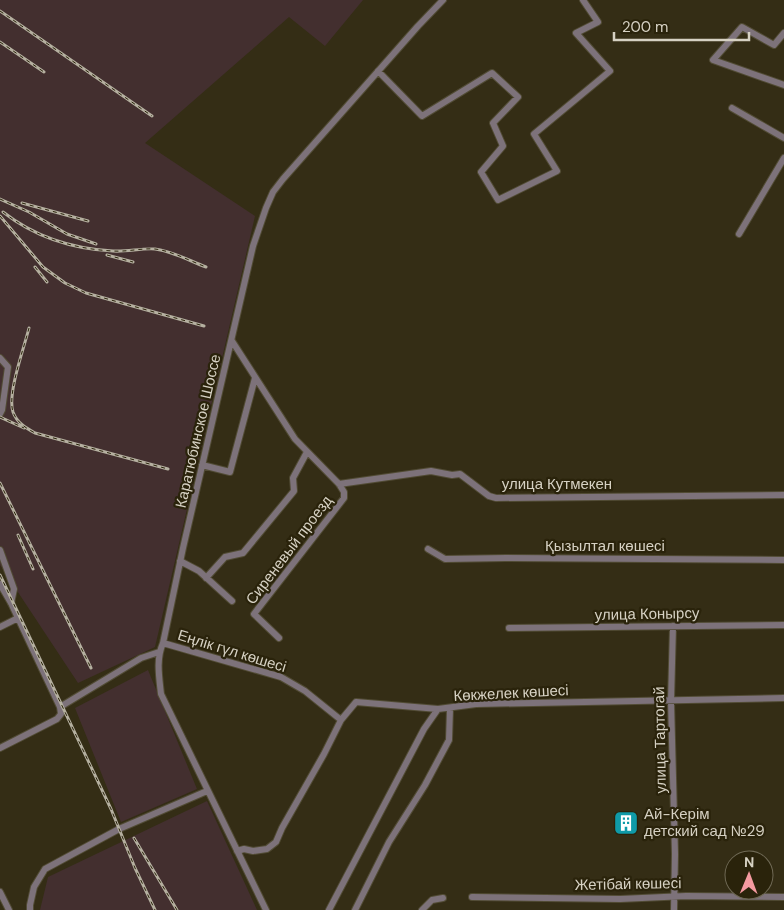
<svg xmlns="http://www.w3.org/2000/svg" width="784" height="910" viewBox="0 0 784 910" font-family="'DM Sans',sans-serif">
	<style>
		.industrial { fill: #432f2f }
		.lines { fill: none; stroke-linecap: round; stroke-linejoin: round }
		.minor-casing { stroke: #514b34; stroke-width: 8 }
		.minor { stroke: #7d727a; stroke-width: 6 }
		.rail-casing { stroke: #b5b0a0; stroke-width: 3 }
		.rail { stroke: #2a230b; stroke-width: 1; stroke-dasharray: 4; stroke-linecap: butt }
		.labels { text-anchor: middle; stroke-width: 4.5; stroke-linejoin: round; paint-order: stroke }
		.street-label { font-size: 15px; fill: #d6d1c3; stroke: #2a230b }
		.poi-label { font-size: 15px; fill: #d6d1c3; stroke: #2a230b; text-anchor: start }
	</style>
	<rect width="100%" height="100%" fill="#342d15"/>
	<!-- industrial -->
	<path class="industrial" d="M0,0h363l-38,46 -36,-29 -144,126 110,73 -100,431 -77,36 -78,-118z
		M148,670l49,119 -76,33 -46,-114z
		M207,801l50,109h-217l8,-33z"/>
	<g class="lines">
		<defs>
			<path id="minor" d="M784,33l-10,12 -32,-18 -29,33 71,25
				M378,71l44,45 70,-43 26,24 -25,26 10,23 -22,26 17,28 59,-29 -23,-37 76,-63 -34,-38 22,-11 -15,-22
				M732,108l52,30
				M739,234l45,-76
				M232,341l63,98 44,45 5,8v6l-90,116 25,24
				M0,358l8,9 -6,43 -2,4
				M202,465l28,7 25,-94
				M339,484l92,-13 21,4 8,-1 29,22 7,2 288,-3
				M428,549l17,10 61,-1 278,2
				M0,550l14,39 -3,14
				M180,561l19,10 33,30
				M206,578l19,-21 18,-4 51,-62 -1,-13 14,-26
				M0,584l11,19 49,104 1,7 -4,5 -57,29
				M673,626l-2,75 4,153 -1,56
				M0,627l18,-9
				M509,628l275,-3
				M163,643l118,34 24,14 36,29
				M60,707l81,-49 18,-6
				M237,851l7,-2 9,2 14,-2 9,-7 6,-14 42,-74 17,-34 15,-18 82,7
				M0,892l9,18
				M472,897l148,2 66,-3 98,1
				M30,910v-5l4,-18 11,-18 74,-40 88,-38
				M266,910l-105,-216c-2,-18 -5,-35 2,-51l20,-95 70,-302 13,-38 7,-16 10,-13 135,-153 25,-26
				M329,910l95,-181 14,-20 38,-5 308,-6
				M355,910l34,-68 36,-57 24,-45 1,-31
				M422,910l10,-10 11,-2"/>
		</defs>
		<!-- minor casing -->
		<use href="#minor" class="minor-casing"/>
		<!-- minor -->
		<use href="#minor" class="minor"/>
		<defs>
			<path id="rail" d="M0,11l152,105
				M0,42l44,30
				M0,199l29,13 38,22 29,10
				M22,203l66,18
				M3,212c32,25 70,37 110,39 14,1 28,-3 42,-2 17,2 35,12 51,18
				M0,216l43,51 22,16 21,10 118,33
				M107,255l26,7
				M35,267l12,15
				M29,328c-5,20 -22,66 -16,84 4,11 13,16 22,21l133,36
				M0,417l24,11
				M0,483l91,185
				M18,535l15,34
				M0,575l111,234 24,59 20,42
				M134,838l43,72"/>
		</defs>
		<!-- rail casing -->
		<use href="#rail" class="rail-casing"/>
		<!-- rail -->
		<use href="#rail" class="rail"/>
	</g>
	<!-- icons -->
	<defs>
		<symbol id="building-square" viewBox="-11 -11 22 22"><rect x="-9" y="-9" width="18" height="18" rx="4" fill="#0f9aa8" stroke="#2a230b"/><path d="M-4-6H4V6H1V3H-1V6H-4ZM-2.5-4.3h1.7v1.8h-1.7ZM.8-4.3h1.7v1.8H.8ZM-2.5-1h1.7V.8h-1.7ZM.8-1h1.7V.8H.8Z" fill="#fff"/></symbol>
	</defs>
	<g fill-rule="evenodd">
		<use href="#building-square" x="612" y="809" width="28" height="28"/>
	</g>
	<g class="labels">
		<!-- street labels -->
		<g class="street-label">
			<text transform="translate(198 431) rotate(-77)" y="5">Каратюбинское Шоссе</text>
			<text x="557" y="489">улица Кутмекен</text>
			<text x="605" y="551">Қызылтал көшесі</text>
			<text transform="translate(289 550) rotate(-53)" y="5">Сиреневый проезд</text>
			<text transform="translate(647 614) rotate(-1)" y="5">улица Конырсу</text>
			<text transform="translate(232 651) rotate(17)" y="5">Еңлік гүл көшесі</text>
			<text transform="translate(511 693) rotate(-3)" y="5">Көкжелек көшесі</text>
			<text transform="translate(660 740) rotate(-91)" y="5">улица Тартогай</text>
			<text transform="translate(628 884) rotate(-1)" y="5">Жетібай көшесі</text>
		</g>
		<!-- poi labels -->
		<g class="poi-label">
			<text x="644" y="819">Ай-Керім<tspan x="644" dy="17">детский сад №29</tspan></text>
		</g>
	</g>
	<!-- north arrow -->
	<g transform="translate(749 875) rotate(1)"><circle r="24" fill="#2a230b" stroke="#6f6955"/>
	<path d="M0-4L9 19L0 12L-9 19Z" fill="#f49aa0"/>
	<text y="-8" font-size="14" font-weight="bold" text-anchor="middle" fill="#d6d1c3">N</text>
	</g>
	<!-- scale -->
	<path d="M614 32v8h135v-8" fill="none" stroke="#d6d1c3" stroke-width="2.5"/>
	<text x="622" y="32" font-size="15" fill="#d6d1c3" stroke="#2a230b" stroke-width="4" paint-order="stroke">200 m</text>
</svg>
